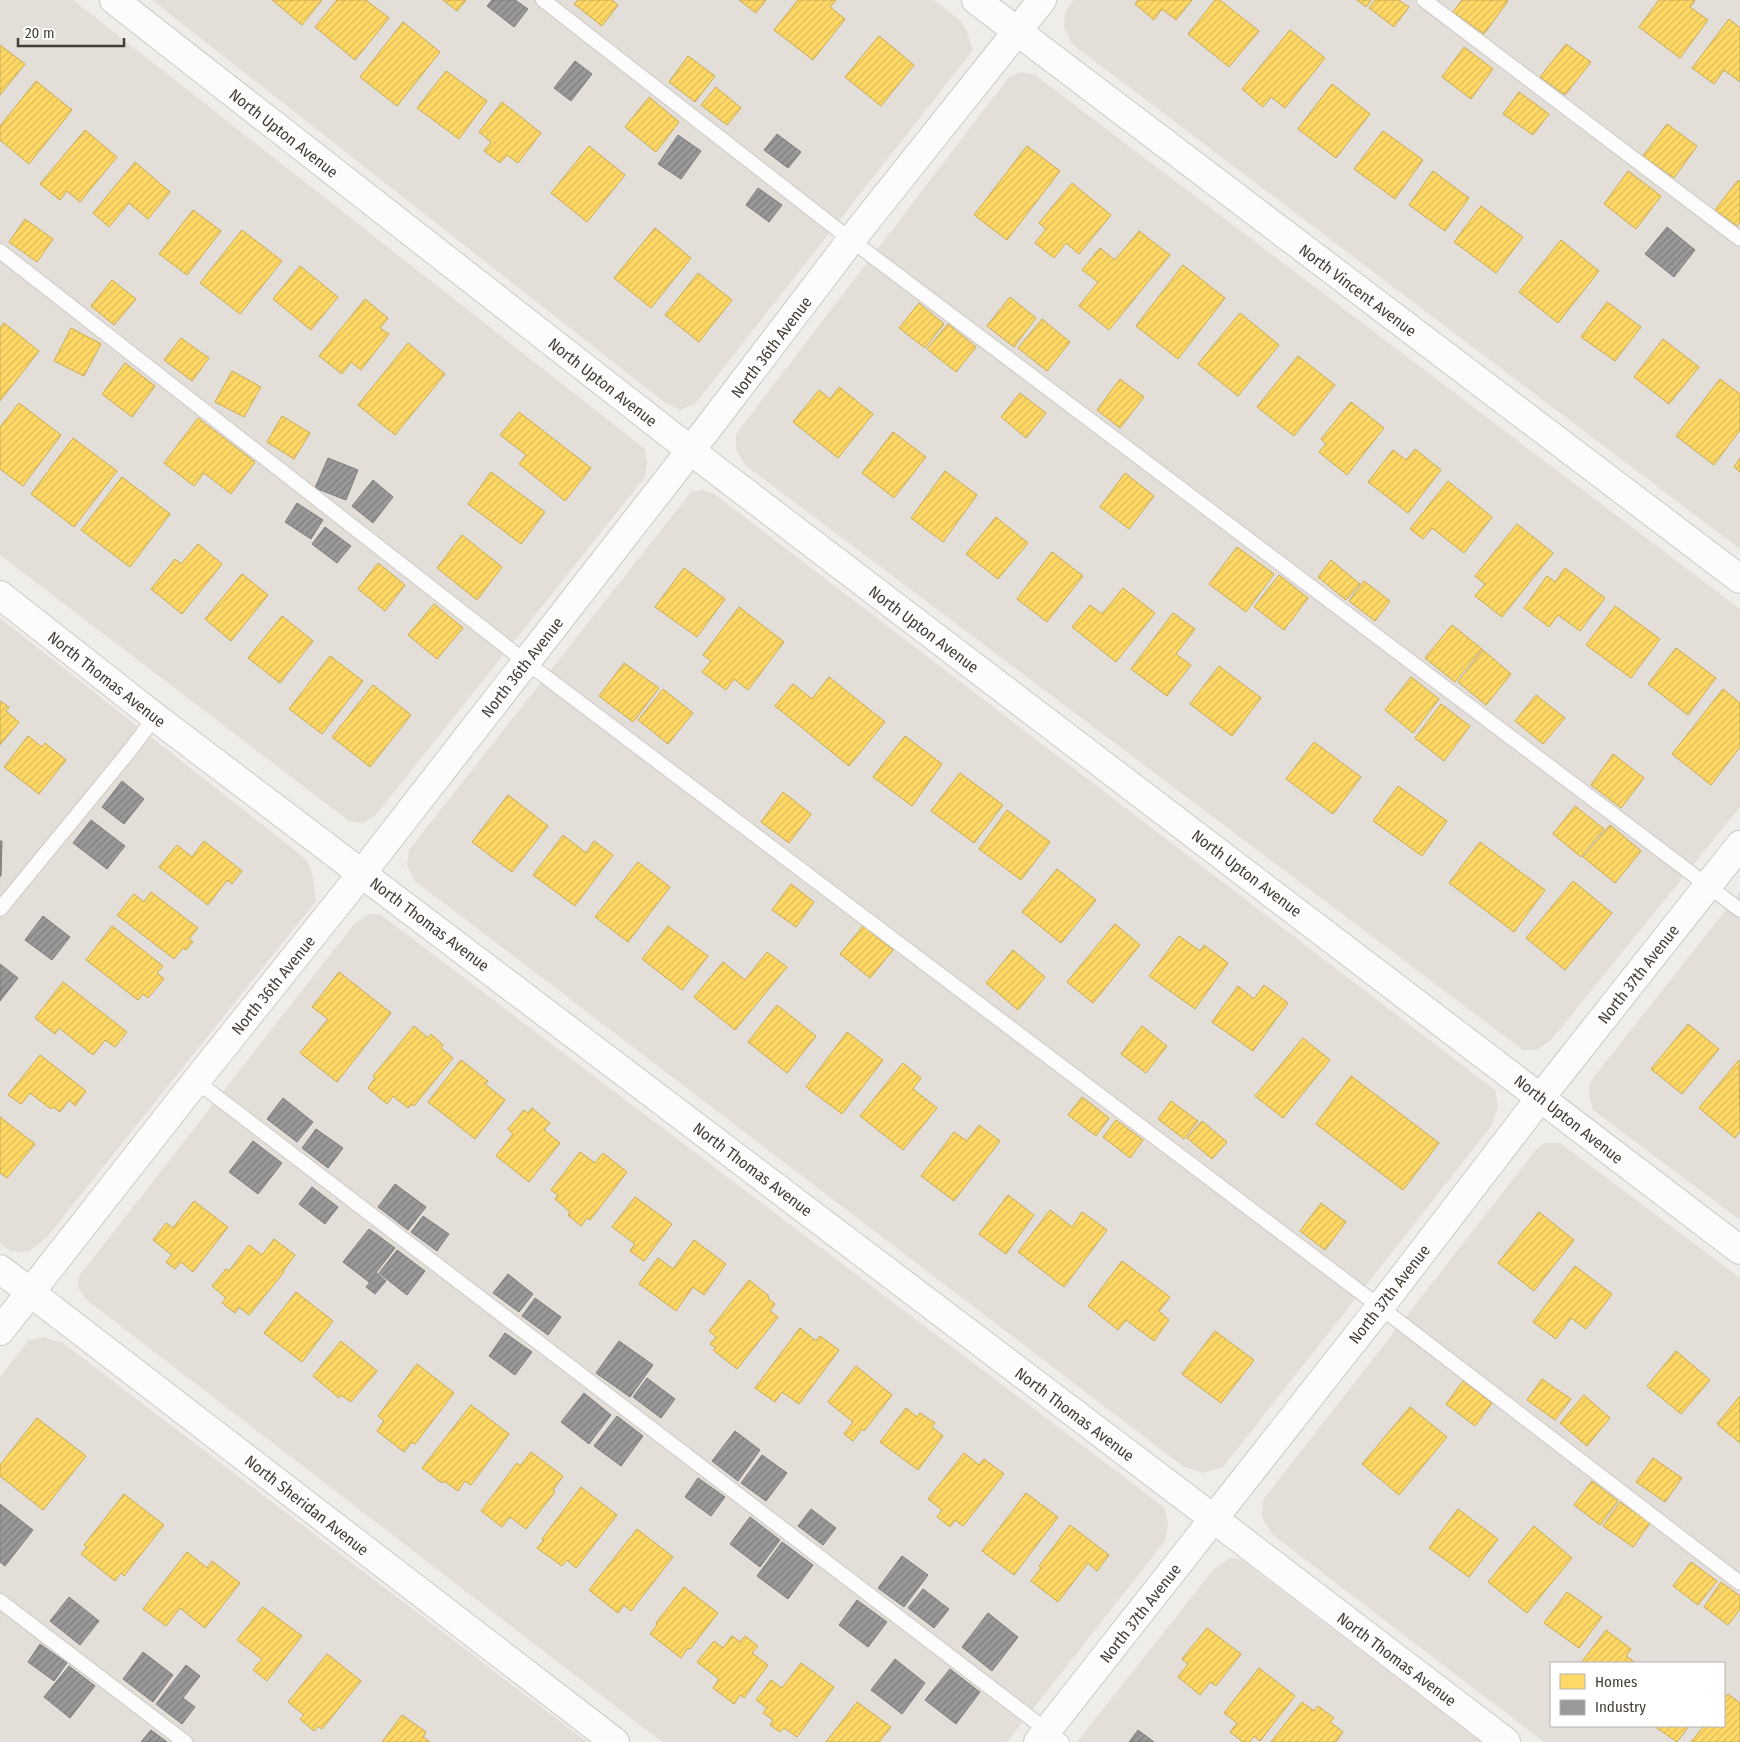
<svg xmlns="http://www.w3.org/2000/svg" width="1740" height="1742" viewBox="0 0 1740 1742" font-family="'Fira Sans Condensed',sans-serif">
	<style>
		.residential { fill: #e3dfd8; fill-rule: evenodd }
		.homes { fill: url(#homes-hatch); stroke: #c7aa58 }
		.industry { fill: url(#industry-hatch); stroke: #807e7c }
		.lines { fill: none; stroke-linecap: round; stroke-linejoin: round }
		.lane-casing { stroke: #ccc9c6; stroke-width: 16 }
		.street-casing { stroke: #ccc9c6; stroke-width: 30 }
		.lane { stroke: #fdfcfc; stroke-width: 14 }
		.street { stroke: #fdfcfc; stroke-width: 28 }
		.labels { text-anchor: middle; stroke-width: 5; stroke-linejoin: round; paint-order: stroke }
		.street-label { font-size: 16px; fill: #453e37; stroke: #fff }
	</style>
	<defs>
		<pattern id="homes-hatch" width="6" height="6" patternUnits="userSpaceOnUse" patternTransform="scale(1.25)"><rect width="6" height="6" fill="#ffd966"/><path d="M-1 1l2-2M0 6l6-6M5 7l2-2" fill="none" stroke="#dcbb59"/></pattern>
		<pattern id="industry-hatch" width="6" height="6" patternUnits="userSpaceOnUse" patternTransform="scale(1.25)"><rect width="6" height="6" fill="#999"/><path d="M-1 1l2-2M0 6l6-6M5 7l2-2" fill="none" stroke="#7f7e7e"/></pattern>
	</defs>
	<rect width="100%" height="100%" fill="#efedea"/>
	<!-- residential -->
	<path class="residential" d="M0,0h73l572,449 2,13 -2,15 -270,339 -13,7 -13,-2 -349,-266z
		M152,0h782l27,21 7,13 5,16 -278,354 -15,6 -16,-8z
		M1074,0h666v549l-668,-505 -8,-17 1,-15z
		M1021,72l14,3 705,534v198l-188,232 -15,11h-14l-778,-585 -9,-15v-16l273,-357z
		M703,490l10,3 782,597 3,16 -6,19 -269,342 -20,6 -19,-6 -769,-586 -8,-16 2,-15 282,-358z
		M0,618l307,242 6,17 3,24 -269,336 -19,15 -18,-1 -10,-8z
		M1740,892v328l-147,-110 -4,-15 1,-13z
		M369,914l12,1 784,593 3,16 -3,17 -158,201h-345l-574,-441 -10,-13 1,-12 275,-352z
		M1544,1143h16l180,135v464h-196l-271,-207 -11,-18 1,-17 272,-349zM1551,1663h173v63h-173z
		M43,1337l20,6 524,399h-587v-365l29,-37z
		M1230,1558l10,1 241,183h-404l137,-173z"/>
	<!-- homes -->
	<path class="homes" d="M272,0h50l-20,25z
		M337,0h29l23,18 -34,42 -40,-33z
		M443,0h23l-9,11z
		M578,0h34l6,5 -16,21 -28,-22z
		M739,0h27l-10,13z
		M798,0h38l-6,7 15,12 -32,41 -39,-30z
		M1138,0h54l-16,20 -14,-11 -8,11 -19,-16z
		M1215,0h5l39,31 -30,36 -41,-33z
		M1357,0h14l-5,7z
		M1375,0h24l10,7 -15,20 -25,-19z
		M1462,0h44l2,1 -24,33 -31,-22z
		M1659,0h35l1,1 -5,6 18,13 -28,38 -41,-31z
		M1729,19l11,9v54l-16,-12 -10,14 -22,-16z
		M403,22l37,30 -43,54 -37,-29z
		M1290,30l35,28 -40,50 -14,-11 -8,10 -21,-18z
		M879,36l35,29 -33,41 -36,-29z
		M1566,44l25,18 -26,33 -25,-18z
		M0,45l25,19 -25,31z
		M1464,47l29,22 -22,30 -29,-22z
		M688,56l27,20 -20,26 -26,-20z
		M446,71l41,30 -28,38 -42,-31z
		M36,81l36,29 -43,54 -29,-24v-14z
		M1332,84l38,30 -34,44 -38,-29z
		M716,87l25,21 -14,17 -26,-20z
		M1519,92l30,22 -16,21 -30,-21z
		M649,97l30,25 -23,30 -31,-25z
		M502,102l39,31 -23,30 -11,-8 -7,8 -16,-12 7,-9 -12,-10z
		M1667,124l30,22 -23,32 -31,-22z
		M85,130l32,27 -37,45 -13,-11 -7,9 -20,-16z
		M1383,131l40,29 -28,39 -41,-30z
		M589,146l36,29 -38,47 -36,-29z
		M1027,146l33,25 -53,69 -33,-25z
		M135,162l35,30 -22,27 -19,-16 -20,24 -16,-14z
		M1433,171l36,27 -24,33 -36,-26z
		M1628,171l33,25 -25,33 -32,-25z
		M1738,180l2,2v40l-3,4 -22,-16z
		M1072,183l39,32 -32,39 -13,-11 -12,15 -19,-15 11,-14 -7,-6z
		M1481,206l42,31 -27,36 -42,-31z
		M193,210l28,21 -34,44 -28,-21z
		M25,219l28,20 -16,23 -28,-20z
		M655,228l36,30 -40,50 -37,-30z
		M242,230l40,31 -42,53 -40,-31z
		M1139,231l31,24 -61,75 -30,-24 19,-24 -16,-12 18,-22 15,12z
		M1561,240l38,31 -41,52 -39,-31z
		M1183,265l42,33 -47,61 -42,-33z
		M300,266l38,31 -27,33 -38,-31z
		M698,273l34,27 -33,42 -34,-27z
		M112,280l24,19 -22,26 -23,-19z
		M1010,297l26,21 -22,29 -27,-21z
		M365,299l23,19 -8,10 9,6 -28,36 -10,-8 -9,12 -23,-18z
		M1607,302l34,25 -26,34 -34,-24z
		M919,303l25,21 -19,24 -26,-20z
		M1240,313l39,32 -41,51 -40,-32z
		M1042,319l28,23 -23,29 -29,-23z
		M4,323l35,28 -39,50v-73z
		M948,324l28,23 -20,25 -29,-23z
		M71,328l30,16 -17,32 -30,-15z
		M181,338l28,20 -17,23 -28,-21z
		M1663,339l36,28 -30,37 -35,-27z
		M408,343l37,31 -50,61 -37,-30z
		M1298,356l37,29 -41,51 -37,-29z
		M125,363l30,23 -23,31 -30,-23z
		M232,371l29,16 -17,30 -29,-15z
		M1120,379l24,18 -24,31 -23,-18z
		M1720,379l20,15v36l-26,35 -38,-29z
		M839,387l34,27 -35,44 -45,-36 26,-32 11,9z
		M1020,393l26,20 -20,25 -25,-21z
		M1351,402l33,26 -37,47 -28,-23 7,-8 -5,-5z
		M19,403l42,32 -38,51 -23,-17v-42z
		M519,412l72,56 -26,33 -46,-37 7,-9 -26,-20z
		M282,416l28,17 -16,26 -27,-17z
		M198,418l57,44 -24,32 -27,-21 -10,13 -30,-23z
		M893,432l33,25 -32,41 -32,-25z
		M73,438l44,33 -43,56 -43,-33z
		M1415,449l26,21 -33,43 -40,-31 25,-32 13,10z
		M1740,458v14l-6,-5z
		M945,471l32,24 -34,47 -32,-24z
		M491,472l54,40 -24,32 -53,-40z
		M1125,473l29,23 -25,33 -29,-22z
		M122,477l48,37 -40,53 -49,-37z
		M1448,481l44,36 -28,36 -32,-25 -9,11 -13,-10z
		M996,517l32,26 -30,36 -32,-25z
		M1517,524l36,29 -51,64 -27,-21 10,-12 -10,-8z
		M462,535l40,32 -25,33 -40,-32z
		M198,544l24,20 -40,50 -31,-25 24,-30 6,5z
		M1237,547l37,27 -28,38 -37,-28z
		M1052,552l31,24 -36,46 -30,-23z
		M1331,560l29,24 -14,16 -28,-23z
		M378,563l27,22 -20,26 -27,-22z
		M684,568l41,31 -28,38 -42,-30z
		M1565,568l40,30 -25,33 -22,-16 -9,12 -25,-19 23,-32 8,6z
		M242,574l26,21 -37,46 -26,-22z
		M1279,575l29,23 -24,32 -30,-23z
		M1364,581l26,20 -15,20 -26,-20z
		M1123,588l32,25 -39,49 -44,-35 18,-22 12,9z
		M434,604l29,24 -26,31 -29,-24z
		M1615,606l45,33 -29,39 -45,-33z
		M739,607l45,35 -36,48 -14,-11 -8,11 -24,-18 9,-11 -8,-6z
		M1173,613l22,16 -19,25 15,11 -24,31 -36,-27z
		M282,616l31,25 -33,42 -32,-25z
		M1452,625l30,24 -27,33 -30,-24z
		M1676,648l40,30 -28,37 -40,-31z
		M1483,650l28,24 -25,31 -28,-23z
		M330,656l33,25 -41,53 -33,-25z
		M624,663l35,25 -26,34 -34,-26z
		M1219,666l42,32 -29,38 -42,-32z
		M829,677l56,45 -36,44 -74,-60 18,-22 19,15z
		M1411,677l28,22 -26,34 -28,-23z
		M373,685l38,30 -41,52 -38,-30z
		M663,689l30,24 -25,31 -30,-24z
		M1723,689l17,14v44l-29,38 -39,-31z
		M1536,695l29,23 -22,26 -28,-23z
		M0,701l9,6 -3,4 13,11 -19,23z
		M1441,704l29,22 -26,35 -29,-23z
		M28,736l14,11 3,-4 21,17 -27,34 -35,-27z
		M905,736l37,28 -30,42 -39,-29z
		M1314,742l47,35 -28,37 -47,-35z
		M1613,754l31,24 -23,30 -30,-23z
		M960,773l43,32 -29,38 -43,-32z
		M1398,786l49,35 -25,35 -49,-35z
		M783,792l28,22 -22,29 -28,-21z
		M508,795l40,31 -36,46 -40,-30z
		M1575,806l29,23 -23,28 -28,-23z
		M1007,810l43,32 -29,38 -42,-31z
		M1610,825l31,26 -26,32 -32,-26z
		M563,835l23,18 8,-12 19,14 -38,51 -42,-31z
		M204,841l38,30 -10,13 -5,-4 -19,25 -49,-38 18,-22 15,12z
		M1480,842l65,48 -31,42 -65,-49z
		M638,862l32,25 -42,55 -33,-25z
		M1057,869l39,31 -35,43 -39,-31z
		M1573,881l39,32 -47,57 -39,-32z
		M791,884l23,18 -18,25 -24,-17z
		M151,892l47,36 -9,11 4,3 -7,8 -3,-2 -9,11 -57,-44 17,-21 10,8z
		M1115,924l25,21 -47,58 -26,-21z
		M112,926l51,40 -6,7 7,6 -16,19 -5,-4 -5,6 -52,-40z
		M668,926l40,30 -26,34 -40,-31z
		M863,926l30,24 -23,28 -30,-24z
		M1179,936l21,15 4,-6 24,18 -33,46 -46,-33z
		M1013,950l32,27 -27,33 -32,-27z
		M767,952l20,15 -52,63 -41,-33 29,-35 22,18z
		M339,972l52,41 -54,69 -37,-29 28,-34 -16,-12z
		M63,982l64,50 -12,15 -10,-7 -12,15 -34,-27 -4,6 -20,-16z
		M1264,985l24,18 -35,48 -41,-29 26,-36 16,13z
		M777,1005l39,31 -29,37 -39,-31z
		M1688,1024l31,25 -37,45 -31,-25z
		M414,1026l14,12 3,-4 12,11 -2,3 12,10 -39,48 -2,-2 -4,4 -15,-12 -6,8 -19,-16 7,-10 -2,-2z
		M1142,1026l25,20 -21,27 -25,-19z
		M847,1032l36,28 -41,54 -36,-27z
		M1303,1038l27,22 -47,58 -28,-22z
		M40,1055l46,36 -11,15 -6,-6 -9,12 -7,-5 -2,2 -21,-16 -9,11 -13,-9z
		M461,1060l27,21 -3,3 20,16 -30,39 -47,-37z
		M1739,1060l1,71 -5,7 -36,-30z
		M903,1063l18,15 -8,11 24,19 -34,42 -43,-34z
		M1351,1076l88,67 -36,47 -87,-66z
		M1082,1097l27,21 -13,18 -28,-21z
		M1171,1101l27,20 -14,18 -26,-20z
		M532,1108l18,15 -6,7 16,13 -31,39 -33,-26 17,-22 -5,-5 16,-19 4,3z
		M0,1117l35,27 -28,34 -7,-5z
		M1116,1120l27,20 -13,18 -27,-21z
		M1202,1121l25,21 -15,17 -25,-21z
		M979,1125l21,16 -46,60 -33,-25 33,-44 13,9z
		M580,1152l15,11 8,-10 24,19 -37,48 -3,-2 -6,8 -13,-11 2,-3 -15,-13 3,-4 -7,-5z
		M1008,1195l26,20 -28,39 -27,-20z
		M635,1197l37,27 -28,37 -14,-10 5,-7 -23,-17z
		M194,1201l34,26 -35,45 -12,-10 -6,7 -9,-7 6,-7 -19,-15 13,-17 7,5z
		M1321,1203l25,19 -21,28 -25,-19z
		M1050,1210l22,17 10,-15 25,18 -43,57 -46,-35z
		M1539,1212l35,28 -40,51 -36,-28z
		M274,1239l21,16 -12,16 1,1 -35,43 -10,-8 -4,6 -13,-10 4,-5 -14,-12 14,-17 3,2 20,-26 13,10z
		M694,1240l32,24 -22,31 -11,-8 -17,24 -37,-27 19,-26 15,11z
		M1122,1261l48,36 -11,14 10,9 -15,21 -28,-21 -8,10 -30,-24z
		M1575,1266l37,28 -26,35 -15,-11 -15,21 -23,-17z
		M749,1280l20,16 -1,2 7,6 -5,7 8,6 -41,52 -24,-19 3,-2 -6,-4 6,-7 -7,-6z
		M296,1292l37,29 -31,41 -38,-29z
		M800,1328l16,13 4,-5 19,14 -40,54 -17,-12 -7,10 -20,-14z
		M1215,1331l39,29 -33,43 -39,-29z
		M341,1341l36,30 -26,31 -10,-7 -2,3 -26,-22z
		M1676,1351l34,29 -29,34 -34,-28z
		M417,1364l37,29 -39,51 -3,-2 -8,10 -27,-21 7,-10 -6,-5z
		M856,1366l36,29 -28,36 -2,-2 -9,12 -9,-7 9,-12 -25,-20z
		M1542,1379l29,20 -16,21 -28,-20z
		M1463,1381l29,22 -17,23 -29,-22z
		M1584,1395l26,23 -23,28 -27,-23z
		M1740,1396v47l-23,-19z
		M471,1405l38,29 -38,51 -6,-4 -7,10 -14,-10 -2,2 -20,-15z
		M1410,1407l37,30 -48,58 -37,-31z
		M906,1408l11,9 3,-4 15,10 -3,4 11,9 -25,34 -38,-28z
		M37,1418l49,38 -43,54 -43,-34v-11z
		M531,1452l32,24 -10,14 2,2 -29,37 -16,-12 -8,10 -21,-16 36,-48 3,3z
		M964,1453l15,12 5,-6 20,15 -41,52 -8,-6 -5,7 -13,-10 5,-7 -14,-11z
		M1653,1458l29,20 -17,24 -29,-20z
		M1592,1481l26,20 -18,24 -26,-20z
		M581,1487l36,28 -41,53 -9,-8 -5,6 -25,-18 7,-8 -2,-1z
		M1026,1493l32,24 -44,58 -32,-24z
		M124,1494l40,31 -40,51 -3,-3 -6,8 -34,-27 6,-7 -3,-2z
		M1620,1502l30,21 -17,24 -30,-21z
		M1458,1509l40,30 -29,38 -40,-29z
		M1070,1525l39,30 -12,16 -9,-8 -30,39 -27,-21 10,-13 -2,-2z
		M1534,1526l38,32 -45,55 -39,-31z
		M637,1529l36,28 -42,54 -7,-6 -6,8 -29,-23z
		M187,1552l20,16 5,-7 28,22 -35,45 -25,-20 -14,18 -23,-17z
		M1691,1562l26,19 -19,24 -25,-19z
		M1721,1582l19,14v13l-12,16 -24,-18z
		M684,1587l34,26 -28,36 -2,-1 -7,10 -31,-24 7,-9 -1,-2z
		M1567,1592l35,25 -23,31 -35,-25z
		M263,1607l39,29 -35,45 -14,-11 9,-11 -25,-19z
		M1207,1628l34,26 -25,32 -6,-4 -10,13 -22,-18 10,-13 -6,-5z
		M1606,1630l25,19 -5,7 10,7h-55z
		M732,1636l8,6 5,-6 13,10 -6,7 16,12 -24,33 -4,-3 -6,9 -21,-16 6,-9 -22,-17 17,-21 9,7z
		M327,1654l34,27 -39,48 -4,-3 -4,5 -14,-12 4,-4 -16,-13z
		M801,1663l33,24 -37,50 -13,-9 -4,4 -10,-7 3,-5 -10,-7 4,-5 -11,-8 15,-20 11,8z
		M1259,1668l36,28 -35,45 -6,-5 -4,6h-7l-13,-10 7,-9 -13,-10z
		M1728,1694l12,9v39h-49l13,-16h20v-27z
		M857,1702l34,25 -12,15h-53z
		M1302,1702l12,9 4,-5 16,12 -4,4 13,10 -7,10h-65z
		M402,1715l24,17 -3,5 7,5h-48z
		M1654,1726h35l-12,16z"/>
	<!-- industry -->
	<path class="industry" d="M492,0h23l13,9 -14,18 -27,-21z
		M575,61l17,13 -21,27 -17,-13z
		M777,134l24,18 -13,16 -24,-18z
		M678,135l23,16 -20,28 -23,-15z
		M758,188l24,17 -13,17 -23,-17z
		M1667,227l28,23 -21,27 -29,-23z
		M328,458l30,12 -12,30 -31,-12z
		M373,480l20,17 -20,26 -21,-17z
		M297,503l26,17 -12,19 -26,-17z
		M325,527l26,19 -14,17 -25,-19z
		M122,781l22,18 -20,25 -22,-17z
		M91,820l34,26 -18,23 -34,-26z
		M0,841h2l-1,35h-1z
		M43,916l27,21 -18,23 -27,-20z
		M0,964l18,14 -18,23z
		M283,1098l30,24 -16,20 -30,-23z
		M316,1129l27,19 -15,20 -26,-20z
		M253,1141l29,22 -24,31 -29,-22z
		M395,1184l31,23 -18,23 -30,-23z
		M312,1187l26,20 -13,17 -26,-20z
		M423,1216l26,18 -12,17 -26,-19z
		M369,1229l26,19 -26,34 -26,-20z
		M397,1250l28,21 -18,24 -28,-22z
		M377,1273l9,8 -11,13 -9,-7z
		M508,1274l25,20 -14,18 -26,-19z
		M535,1298l26,19 -13,18 -26,-19z
		M505,1333l27,19 -17,23 -26,-19z
		M619,1341l34,24 -23,32 -34,-24z
		M647,1378l28,21 -14,19 -28,-21z
		M584,1393l27,22 -22,29 -28,-22z
		M617,1416l26,20 -22,30 -27,-20z
		M735,1431l25,19 -22,31 -26,-20z
		M762,1455l25,18 -21,28 -25,-18z
		M698,1478l27,19 -14,19 -26,-19z
		M0,1504l33,26 -28,36 -5,-4z
		M811,1509l25,19 -13,17 -25,-19z
		M750,1517l30,23 -20,27 -30,-23z
		M782,1542l31,23 -25,34 -31,-23z
		M902,1556l26,19 -24,32 -26,-19z
		M923,1589l26,20 -15,19 -26,-20z
		M69,1597l30,24 -19,24 -30,-24z
		M857,1600l30,22 -19,25 -29,-22z
		M988,1613l30,24 -26,34 -30,-24z
		M40,1644l27,19 -13,18 -26,-19z
		M143,1652l30,23 -20,27 -30,-23z
		M895,1659l30,24 -23,31 -31,-24z
		M186,1665l14,11 -17,22 12,9 -13,17 -26,-20z
		M69,1666l26,20 -25,32 -26,-21z
		M950,1669l30,23 -24,32 -31,-24z
		M151,1730l16,12h-26z
		M1138,1730l16,12h-25z"/>
	<g class="lines">
		<defs>
			<path id="lane" d="M543,0l308,240 889,670
				M1424,0l316,239
				M0,251l526,411 854,645 360,276
				M0,909l131,-160 24,-32
				M196,1081l866,661
				M0,1601l185,141"/>
			<path id="street" d="M114,0l598,467 1028,783
				M976,0l764,579
				M0,595l155,122 1059,802 292,223
				M0,1269l615,473
				M0,1331l196,-250 166,-208 346,-445 143,-188 191,-240
				M1038,1742l342,-435 161,-210 199,-252"/>
		</defs>
		<!-- lane casing -->
		<use href="#lane" class="lane-casing"/>
		<!-- street casing -->
		<use href="#street" class="street-casing"/>
		<!-- lane -->
		<use href="#lane" class="lane"/>
		<!-- street -->
		<use href="#street" class="street"/>
	</g>
	<g class="labels">
		<!-- street labels -->
		<g class="street-label">
			<text transform="translate(284 133) rotate(38)" y="6">North Upton Avenue</text>
			<text transform="translate(1358 290) rotate(37)" y="6">North Vincent Avenue</text>
			<text transform="translate(771 347) rotate(-53)" y="6">North 36th Avenue</text>
			<text transform="translate(603 382) rotate(38)" y="6">North Upton Avenue</text>
			<text transform="translate(924 629) rotate(37)" y="6">North Upton Avenue</text>
			<text transform="translate(522 667) rotate(-52)" y="6">North 36th Avenue</text>
			<text transform="translate(107 679) rotate(38)" y="6">North Thomas Avenue</text>
			<text transform="translate(1247 873) rotate(37)" y="6">North Upton Avenue</text>
			<text transform="translate(430 924) rotate(37)" y="6">North Thomas Avenue</text>
			<text transform="translate(1638 974) rotate(-52)" y="6">North 37th Avenue</text>
			<text transform="translate(273 985) rotate(-51)" y="6">North 36th Avenue</text>
			<text transform="translate(1569 1119) rotate(38)" y="6">North Upton Avenue</text>
			<text transform="translate(753 1169) rotate(37)" y="6">North Thomas Avenue</text>
			<text transform="translate(1389 1294) rotate(-52)" y="6">North 37th Avenue</text>
			<text transform="translate(1075 1414) rotate(37)" y="6">North Thomas Avenue</text>
			<text transform="translate(307 1505) rotate(38)" y="6">North Sheridan Avenue</text>
			<text transform="translate(1140 1613) rotate(-52)" y="6">North 37th Avenue</text>
			<text transform="translate(1397 1659) rotate(37)" y="6">North Thomas Avenue</text>
		</g>
	</g>
	<!-- legend -->
	<rect x="1550" y="1662" width="175" height="65" fill="#ffffff" stroke="#b5b2af"/>
	<rect x="1560" y="1674" width="25" height="15" fill="#ffd966" stroke="#b5b2af"/>
	<text x="1595" y="1687" font-size="15" fill="#453e37">Homes</text>
	<rect x="1560" y="1700" width="25" height="15" fill="#999999" stroke="#b5b2af"/>
	<text x="1595" y="1712" font-size="15" fill="#453e37">Industry</text>
	<!-- scale -->
	<path d="M18 38v8h106v-8" fill="none" stroke="#453e37" stroke-width="2.5"/>
	<text x="25" y="38" font-size="15" fill="#453e37" stroke="#ffffff" stroke-width="4" paint-order="stroke">20 m</text>
</svg>
